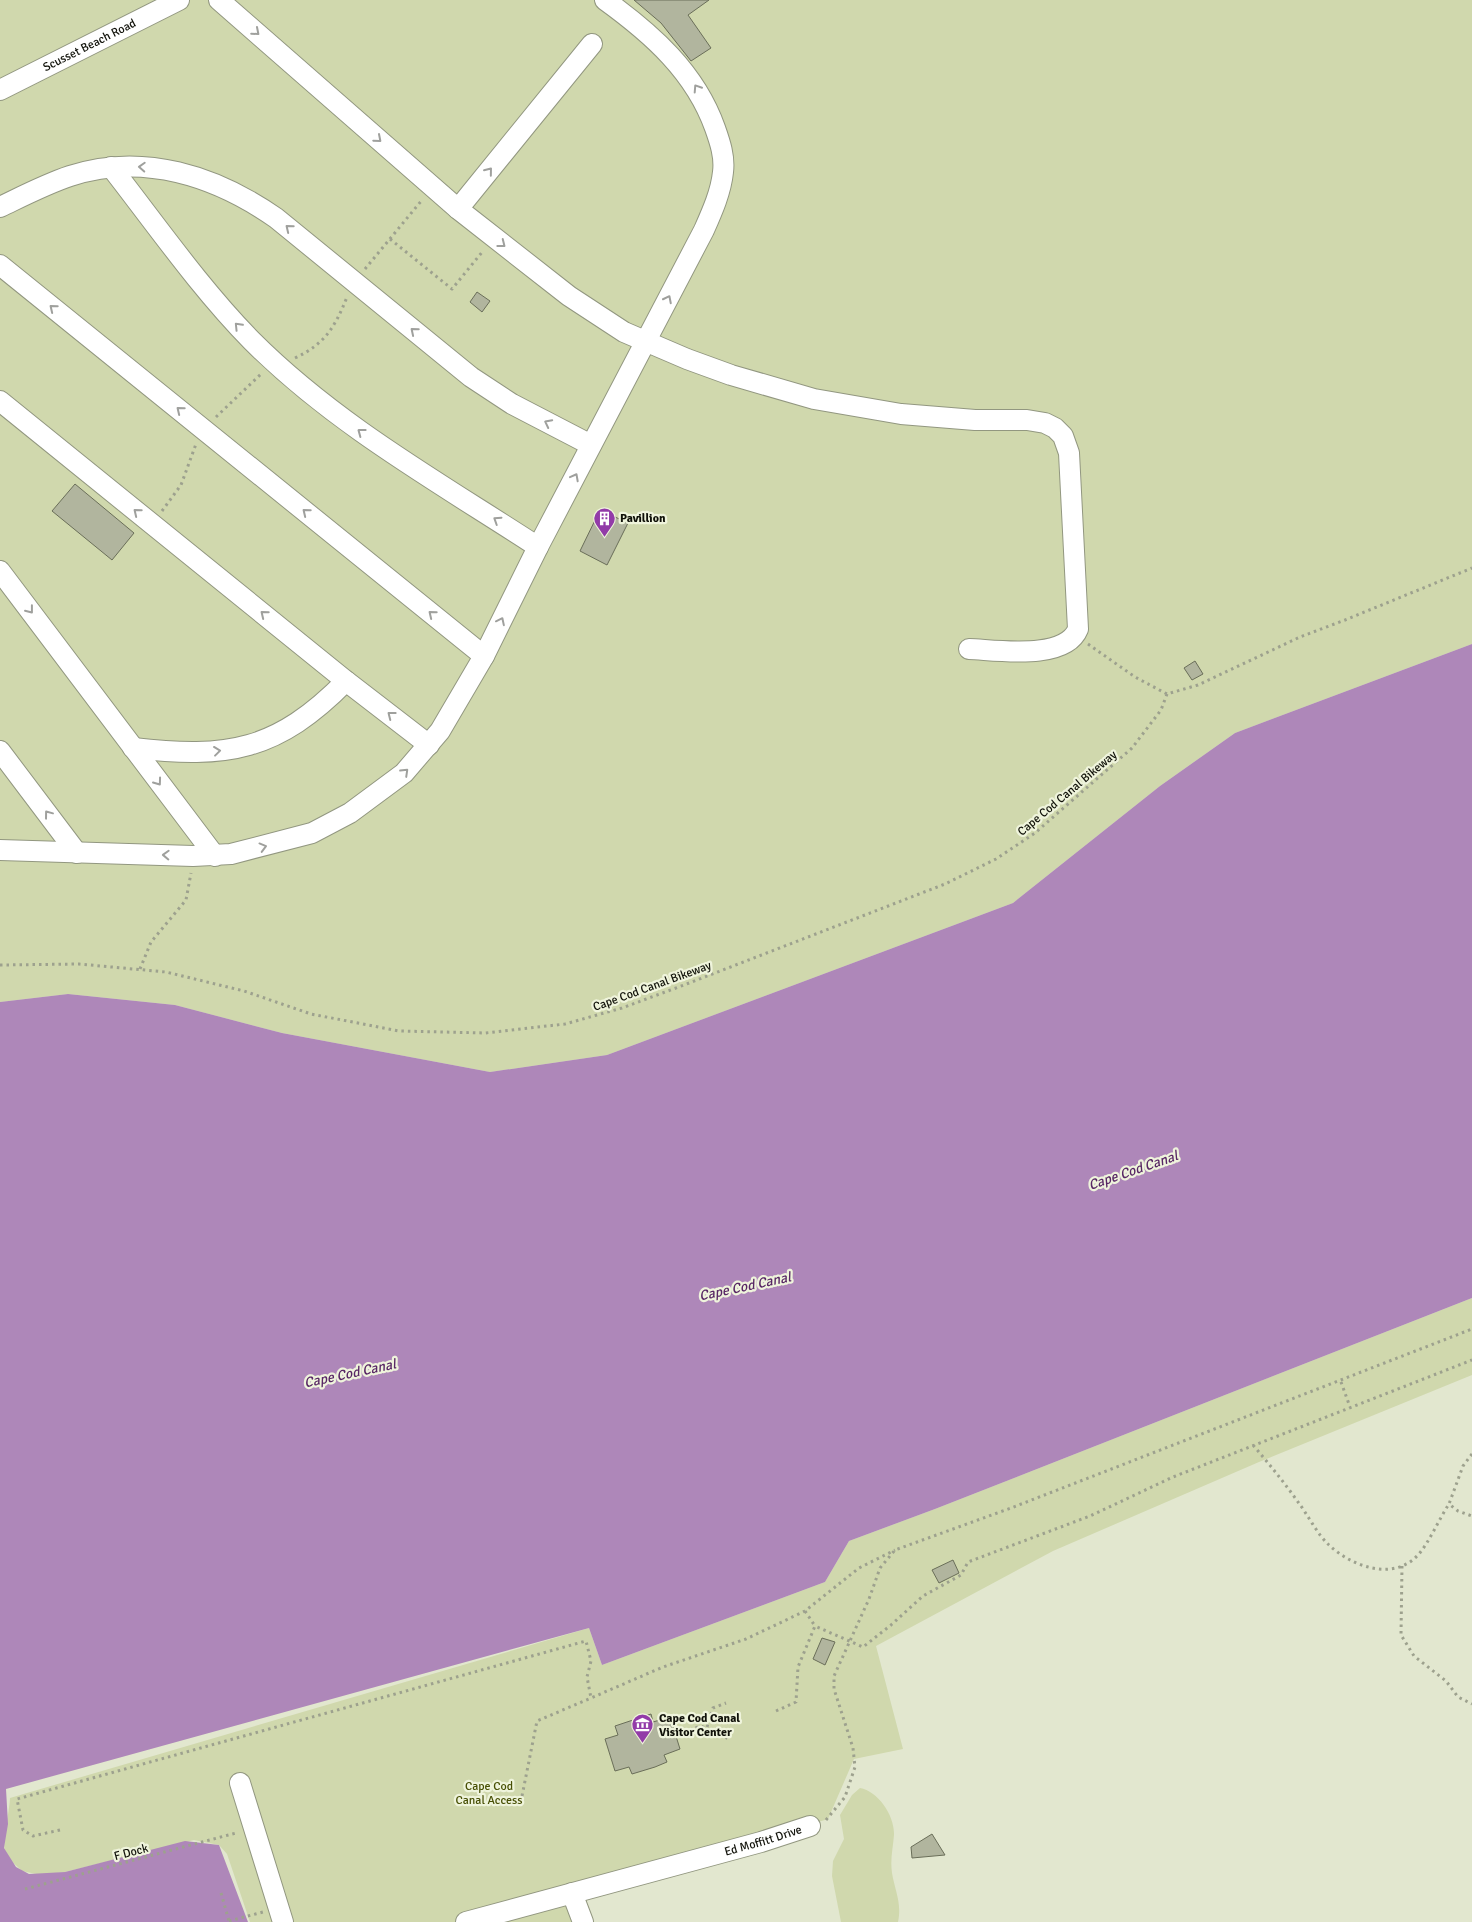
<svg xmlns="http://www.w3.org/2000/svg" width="1472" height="1922" viewBox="0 0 1472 1922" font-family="Signika,sans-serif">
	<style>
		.green { fill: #d0d8ad }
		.water { fill: #ae87b9 }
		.building { fill: #b1b59e; stroke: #6a6e59 }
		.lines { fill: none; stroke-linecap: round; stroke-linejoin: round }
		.minor-casing { stroke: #929780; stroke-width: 22 }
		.path { stroke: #9da18e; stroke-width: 3; stroke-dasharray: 2.5 4; stroke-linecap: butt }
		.minor { stroke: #fff; stroke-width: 20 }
		.oneway { stroke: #9fa09d }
		.labels { text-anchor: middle; stroke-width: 4.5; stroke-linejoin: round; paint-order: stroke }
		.street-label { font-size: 12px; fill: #101109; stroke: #eff4dc }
		.poi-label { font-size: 12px; font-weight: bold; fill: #101109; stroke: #eff4dc; text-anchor: start }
		.park-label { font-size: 12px; fill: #474f04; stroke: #eff4dc }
		.water-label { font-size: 14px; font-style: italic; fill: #582765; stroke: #eff4dc }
	</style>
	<rect width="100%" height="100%" fill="#e2e7cf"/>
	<!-- green -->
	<path class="green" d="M0,0h1472v644l-237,89 -75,53 -147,117 -406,152 -117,17 -208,-39 -107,-28 -107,-11 -68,8z
		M1472,1298v77l-213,87 -206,89 -177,95 27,103 -49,10 -26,60 -153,46 -102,28 10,29h-333l-23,-68 -8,-9 -25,-5 -129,32 -24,3 -19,-4 -17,-16c-3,-19 4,-38 5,-57l579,-170 13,37 223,-83 24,-41 86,-32z
		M860,1788c18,3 35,28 34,47 -1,13 -4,24 -2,38 3,18 10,30 6,49h-57l-9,-46 1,-15 11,-22 -4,-24 12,-20z"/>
	<!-- water -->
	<path class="water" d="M1472,644v654l-537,211 -86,32 -24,41 -223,83 -13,-37 -583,161 2,35 -4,24 12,19 13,7 36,-2 120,-31 34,4 29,77h-248v-920l68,-8 107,11 107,28 208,39 117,-17 406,-152 147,-117 75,-53z"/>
	<!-- building -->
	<path class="building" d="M634,0h75l-21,15 23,33 -20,13 -30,-38z
		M477,292l13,9 -8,11 -12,-10z
		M75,484l59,49 -22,27 -60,-49z
		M600,510l28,13 -21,42 -27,-14z
		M1195,661l8,13 -11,6 -8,-12z
		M953,1560l6,13 -20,10 -7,-13z
		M822,1638l13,4 -10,23 -12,-6z
		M651,1714l2,8 17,-5 10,32 -16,6 3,7 -12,5 -23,7 -3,-7 -14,4 -10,-32 13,-4 -3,-9z
		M932,1834l13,21 -33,3 -1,-11z"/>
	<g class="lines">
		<defs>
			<g id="minor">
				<path d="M219,0l239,209 111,87 55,36 63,27 44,16 83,24 87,15 74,6h52l18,3 10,5 8,8 6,17 9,176c-13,32 -81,21 -109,20"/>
				<path id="s1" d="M0,90l179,-90"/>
				<path d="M111,167c46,59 89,121 141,174 84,84 188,142 286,206"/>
				<path d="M0,207c23,-11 46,-23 70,-31 73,-24 146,0 206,42l195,159 41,27 79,41"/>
				<path d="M458,209l134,-165"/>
				<path d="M0,265l484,391"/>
				<path d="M0,401l346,280 83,64"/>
				<path d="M0,571l215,285"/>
				<path d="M133,748c95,11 144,3 213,-67"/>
				<path d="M0,751l77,102"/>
				<path d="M0,850l193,6 38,-2 81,-21 38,-20 54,-40 36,-42 44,-75 54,-109 166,-317c8,-18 17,-38 19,-58 2,-15 -3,-30 -8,-44 -20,-56 -63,-94 -110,-128"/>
				<path d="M240,1783l43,139"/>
				<path d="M572,1893l11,29"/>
				<path id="s2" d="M466,1922l295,-80 49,-16"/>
			</g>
		</defs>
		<!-- minor casing -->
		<use href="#minor" class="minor-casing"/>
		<!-- path -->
		<path class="path" d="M390,239l62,50 31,-38
			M365,269l57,-69
			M295,358c30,-14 40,-31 52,-61
			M216,417l46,-44
			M162,511l19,-26 15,-41
			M1088,644l47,33 32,17 31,-9 102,-48 45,-17 127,-52
			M0,965l79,-1 87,8 78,19 67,23 88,17 86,2 80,-9 57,-16 62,-23 261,-101 51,-25 39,-26 97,-85 29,-38 6,-16
			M140,969l11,-27 35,-42 5,-27
			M1341,1382l9,25
			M1253,1445c16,19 31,37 45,57 10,13 19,32 31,43 22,21 64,37 89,10 11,-12 21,-36 31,-51
			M1472,1454l-9,12 -14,38 9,7 14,5
			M1402,1566l-1,69 13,21 32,25 12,16 14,7
			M805,1611l10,15
			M776,1711l20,-9 2,-35 17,-41 48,21 28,-22 32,-29 38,-21 7,-13 122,-46 83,-39 299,-117
			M707,1727l6,-19 13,-5
			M677,1734l24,-8 28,13
			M522,1796l15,-75 54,-23
			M826,1820l19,-23 10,-30 -2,-19 -19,-59v-13l35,-77 11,-31 15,-18 116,-42 461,-179
			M60,1830l-27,6 -10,-6 -6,-31 569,-158 5,20 -4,16 4,21 72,-31 83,-28 59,-28 54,-43 36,-18
			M25,1889l211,-56
			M221,1893l8,28
			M229,1921l34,-9"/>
		<!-- minor -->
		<use href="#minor" class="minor"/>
	</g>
	<!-- one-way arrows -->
	<defs><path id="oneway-chevron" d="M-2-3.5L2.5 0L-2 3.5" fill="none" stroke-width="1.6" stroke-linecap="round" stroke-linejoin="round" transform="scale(1.25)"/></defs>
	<g class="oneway">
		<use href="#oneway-chevron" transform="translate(256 32) rotate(41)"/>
		<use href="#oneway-chevron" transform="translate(697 88) rotate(-123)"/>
		<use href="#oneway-chevron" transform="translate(378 139) rotate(41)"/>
		<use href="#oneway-chevron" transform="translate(142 167) rotate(-177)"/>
		<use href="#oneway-chevron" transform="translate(489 171) rotate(-51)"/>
		<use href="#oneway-chevron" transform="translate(289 228) rotate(-141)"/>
		<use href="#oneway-chevron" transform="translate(502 244) rotate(38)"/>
		<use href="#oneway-chevron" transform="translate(668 299) rotate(-63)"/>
		<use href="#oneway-chevron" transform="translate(53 308) rotate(-141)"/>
		<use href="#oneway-chevron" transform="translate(238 326) rotate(-134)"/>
		<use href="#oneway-chevron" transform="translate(414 331) rotate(-140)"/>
		<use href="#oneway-chevron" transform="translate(180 410) rotate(-141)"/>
		<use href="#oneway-chevron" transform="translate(548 423) rotate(-153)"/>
		<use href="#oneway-chevron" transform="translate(361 432) rotate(-143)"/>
		<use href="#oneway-chevron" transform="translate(575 477) rotate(-62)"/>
		<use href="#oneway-chevron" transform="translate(137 512) rotate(-141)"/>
		<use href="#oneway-chevron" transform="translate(306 512) rotate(-141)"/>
		<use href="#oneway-chevron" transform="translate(497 520) rotate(-147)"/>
		<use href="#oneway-chevron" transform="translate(30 610) rotate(52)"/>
		<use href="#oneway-chevron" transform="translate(264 614) rotate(-141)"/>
		<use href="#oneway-chevron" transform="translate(432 614) rotate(-141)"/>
		<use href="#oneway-chevron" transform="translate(501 621) rotate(-64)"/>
		<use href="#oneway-chevron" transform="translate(391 715) rotate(-142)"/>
		<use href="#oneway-chevron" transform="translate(217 751) rotate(-7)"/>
		<use href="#oneway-chevron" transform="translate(405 772) rotate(-44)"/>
		<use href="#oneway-chevron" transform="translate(158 782) rotate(54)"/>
		<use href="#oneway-chevron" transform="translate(48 814) rotate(-127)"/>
		<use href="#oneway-chevron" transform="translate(263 847) rotate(-15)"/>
		<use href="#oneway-chevron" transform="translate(166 855) rotate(-178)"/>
	</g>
	<!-- icons -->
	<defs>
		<symbol id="building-pin" viewBox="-11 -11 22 30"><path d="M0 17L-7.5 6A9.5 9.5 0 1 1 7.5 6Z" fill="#923ba8" stroke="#eff4dc"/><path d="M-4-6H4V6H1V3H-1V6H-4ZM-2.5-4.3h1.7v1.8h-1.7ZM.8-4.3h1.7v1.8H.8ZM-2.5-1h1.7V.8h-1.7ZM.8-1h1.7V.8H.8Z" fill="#fff"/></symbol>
		<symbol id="museum-pin" viewBox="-11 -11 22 30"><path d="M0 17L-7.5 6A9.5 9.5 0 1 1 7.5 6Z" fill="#923ba8" stroke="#eff4dc"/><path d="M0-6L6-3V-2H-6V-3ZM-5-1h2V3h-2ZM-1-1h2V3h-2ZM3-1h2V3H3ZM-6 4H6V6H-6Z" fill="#fff"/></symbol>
	</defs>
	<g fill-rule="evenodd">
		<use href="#building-pin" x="592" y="506" width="25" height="34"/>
		<use href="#museum-pin" x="630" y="1712" width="25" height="34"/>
	</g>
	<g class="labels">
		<!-- street labels -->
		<g class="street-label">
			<text dy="4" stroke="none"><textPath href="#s1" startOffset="100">Scusset Beach Road</textPath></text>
			<text transform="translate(1067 793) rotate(-40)" y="4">Cape Cod Canal Bikeway</text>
			<text transform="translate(652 986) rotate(-20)" y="4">Cape Cod Canal Bikeway</text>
			<text dy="4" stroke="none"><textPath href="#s2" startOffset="308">Ed Moffitt Drive</textPath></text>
			<text transform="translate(131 1852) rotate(-15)" y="4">F Dock</text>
		</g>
		<!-- poi labels -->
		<g class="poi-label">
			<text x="620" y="522">Pavillion</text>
			<text x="659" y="1722">Cape Cod Canal<tspan x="659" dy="14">Visitor Center</tspan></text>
		</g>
		<!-- park labels -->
		<g class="park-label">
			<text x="489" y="1790">Cape Cod<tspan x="489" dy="14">Canal Access</tspan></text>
		</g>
		<!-- water labels -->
		<g class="water-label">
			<text transform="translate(1133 1170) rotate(-19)" y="5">Cape Cod Canal</text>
			<text transform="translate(745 1286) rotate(-12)" y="5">Cape Cod Canal</text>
			<text transform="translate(350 1373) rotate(-12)" y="5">Cape Cod Canal</text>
		</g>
	</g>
</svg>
